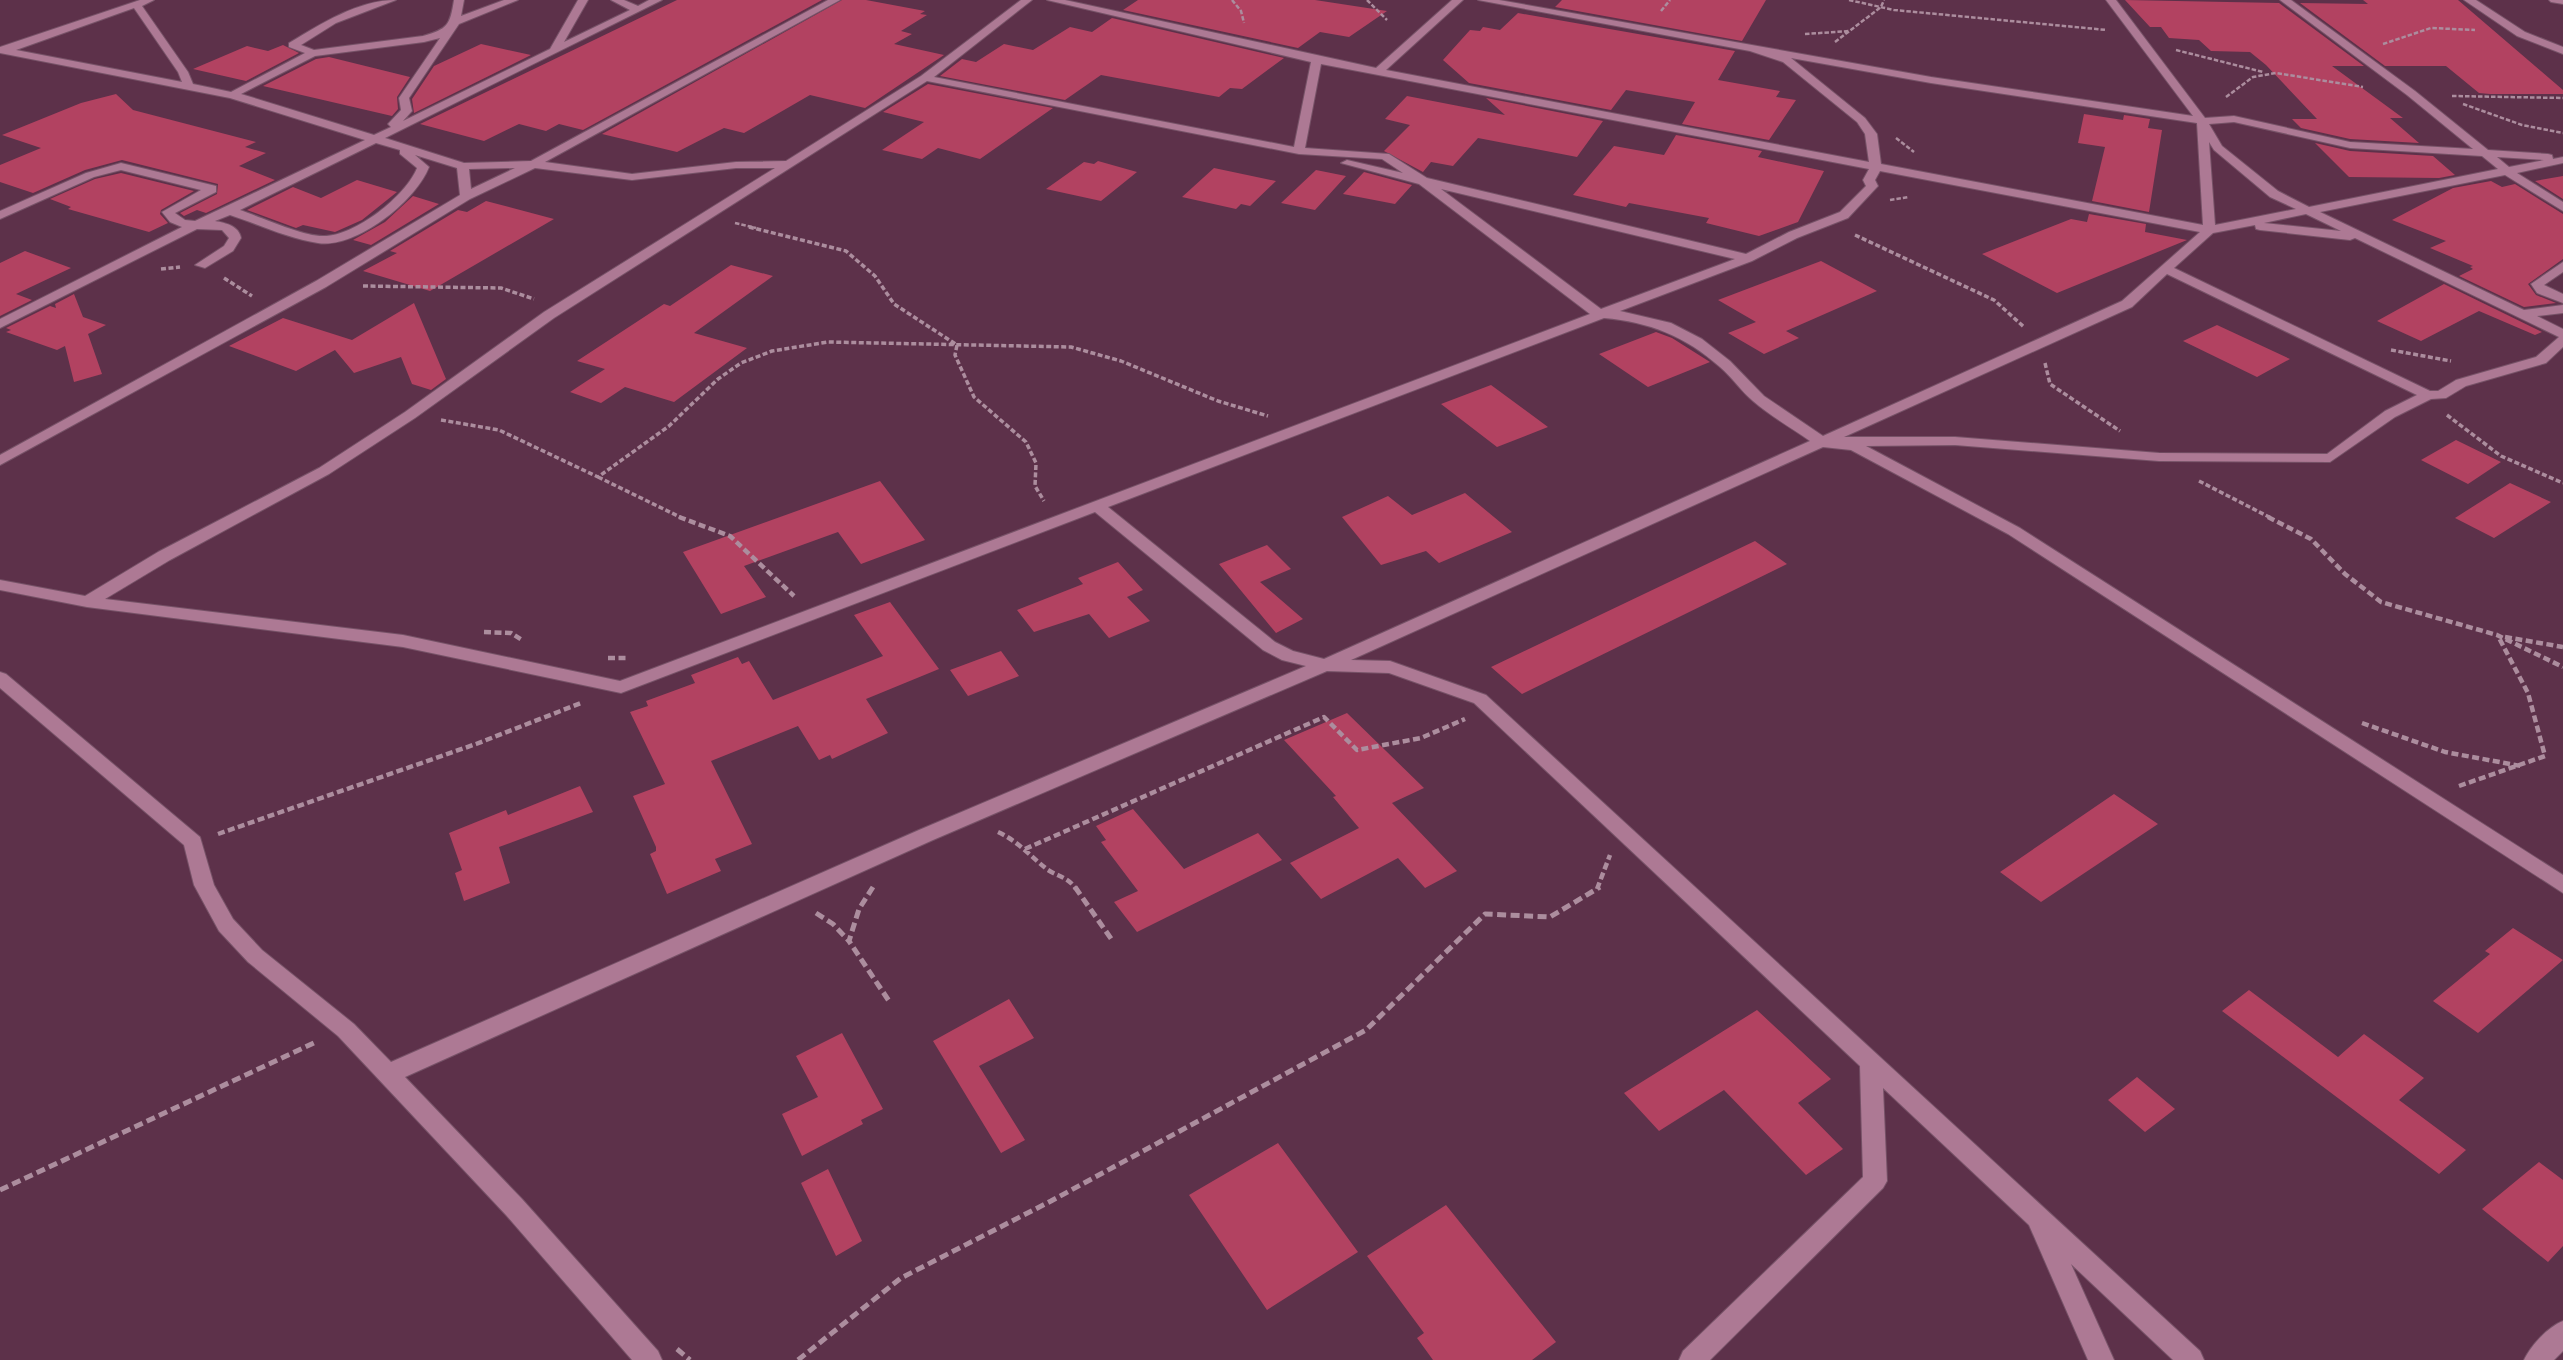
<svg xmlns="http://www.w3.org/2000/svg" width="2563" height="1360" viewBox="0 0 2563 1360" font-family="Ubuntu,sans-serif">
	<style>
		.building { fill: #b24261 }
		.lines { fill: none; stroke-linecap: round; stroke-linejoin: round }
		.minor-casing { stroke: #765267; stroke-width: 2 }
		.path-far3 { stroke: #ac8d9e; stroke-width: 2.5; stroke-dasharray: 4.5 2; stroke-linecap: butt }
		.path-far2 { stroke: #ac8d9e; stroke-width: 3.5; stroke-dasharray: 5 2.5; stroke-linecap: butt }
		.path-far1 { stroke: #ac8d9e; stroke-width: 4.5; stroke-dasharray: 7 3.5; stroke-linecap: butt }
		.path { stroke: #ac8d9e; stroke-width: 5; stroke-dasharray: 9 4.5; stroke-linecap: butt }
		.minor { fill: #ad7994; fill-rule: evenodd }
	</style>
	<rect width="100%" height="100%" fill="#5d314a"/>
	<!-- building -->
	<path class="building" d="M677,0h145l-239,130 -24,-6 -13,7 -27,-7 -35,17 -64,-17z
		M842,0h24l59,11 -5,3 7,1 -26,16 11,3 -18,10 50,11 -79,53 -55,-13 -66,38 -20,-5 -47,24 -75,-18z
		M1138,0h177l72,11 -38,26 -29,-5 -22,16 -175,-38z
		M1562,0h204l-24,41 -187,-34z
		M2125,0l154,3 85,63h-32l71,52h-13l29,25 -69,-4 -49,-11 -9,-9h25l-51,-54 -16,-13 -39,-1 -12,-11 -30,-2 -8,-11h-11z
		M2363,0h95l105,90v4h-73l-11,-1 -33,-27h-61l-85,-63 68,1z
		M1518,13l217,38 -17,29 62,11 -4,6 20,3 -27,40 -87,-16 13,-22 -69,-12 -15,20 -142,-27 -26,-23 27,-30 10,1 3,-4 17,3z
		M1112,18l172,40 -42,31 -12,-1 -11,9 -118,-22 -36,25 -125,-24 22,-17 14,3 28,-18 29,6 37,-23 22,5z
		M481,44l50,11 -117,58 -2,-14 22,-33z
		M283,45l16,8 -53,28 -53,-12 54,-23 21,5z
		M329,57l81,20 -13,20 1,12 -6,7 -129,-30 53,-27z
		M928,84l125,24 -73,51 -42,-11 -16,11 -40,-9 42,-28 -41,-10z
		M116,94l17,16 123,32 -11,5 21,6 -27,13 36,14 -69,33 -9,-3 -13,6 -4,-3 37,-19 1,-10 -96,-24 -37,10 -52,23 -33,-11v-17l41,-17 -39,-13 79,-32z
		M1407,96l98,19 -19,-17 117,23 -26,36 -99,-19 -25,28 -22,-4 -8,10 -39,-21 26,-26 -25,-6z
		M2084,114l39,6 1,-5 26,4 -2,9 14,2 -13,82 -57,-11 13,-54 -27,-4z
		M1676,135l86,16 -4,6 66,14 -26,51 -39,14 -53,-13 3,-5 -80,-15 -3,4 -53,-12 41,-49 50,9z
		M2315,143l35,8 83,5 22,19 -16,3 -90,-1z
		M1098,161l39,11 -36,29 -55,-12 38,-27 10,2z
		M1214,168l62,13 -26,25 -9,-2 -5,5 -54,-12z
		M1316,170l30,6 -31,34 -34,-7z
		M1364,172l48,13 -17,19 -52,-10z
		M121,173l73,18 -33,19 -1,4 8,9 -19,9 -81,-23 3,-2 -21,-8 45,-20z
		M2563,176v23l-28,-18z
		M357,180l40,12 -35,28 -27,12 -32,-7 -7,3 -49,-18 46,-23 28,11z
		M2491,181l11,6 13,-3 48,30v45l-35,25 8,11 20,8 -32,4 -65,-31 14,-7 -3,-2 3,-1 -43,-18 16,-7 -54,-21 61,-32z
		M413,196l26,8 -68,41 -18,-5 32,-18z
		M486,201l68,18 -124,72 -67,-20 34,-18 -7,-2 68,-41 9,2z
		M2089,214l57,10 -1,8 42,8 -130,53 -75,-39 89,-35 16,3z
		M25,251l46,17 -55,26 16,6 -32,16v-53z
		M1821,261l56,30 -91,40 13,7 -35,16 -36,-21 28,-11 -38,-22z
		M731,265l42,11 -79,57 53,15 -73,54 -49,-15 -24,16 -31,-11 35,-23 -28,-8 87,-57 6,2z
		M2444,284l98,48 -7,3 -56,-24 -58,30 -44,-20z
		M74,294l9,23 23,8 -18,9 14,40 -28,8 -9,-36 -8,4 -51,-18 5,-2 -5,-2 44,-22 6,2 -1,-4z
		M414,303l32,76 -15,11 -19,-6 -11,-27 -47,16 -19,-23 -39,21 -67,-25 54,-28 69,22z
		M2217,325l73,34 -33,18 -74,-36z
		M1656,332l16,6 38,24 -62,25 -49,-33z
		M1491,385l57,42 -51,20 -56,-43z
		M2456,440l45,22 -33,22 -47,-24z
		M880,481l45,59 -64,24 -23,-32 -94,34 22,31 -45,17 -38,-62z
		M2510,483l41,19 -57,36 -39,-20z
		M1465,493l47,39 -73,31 -13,-12 -45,14 -39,-48 46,-21 24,19z
		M1755,541l32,23 -265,130 -31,-27z
		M1267,545l24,24 -31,13 43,37 -27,14 -57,-69z
		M1118,562l25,28 -16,7 23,24 -41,17 -20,-24 -55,18 -17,-22 66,-26 -5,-6z
		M890,602l49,67 -73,30 22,34 -56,26 -2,-4 -11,5 -21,-34 -87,35 41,83 -37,15 6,12 -54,23 -17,-40 6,-3v-4l-23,-51 32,-12 -35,-72 18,-6 -2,-5 49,-18 -4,-8 47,-18 4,7 7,-3 24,39 110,-44 -29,-41z
		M1001,651l18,25 -51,20 -18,-26z
		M1347,713l77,75 -32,15 65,68 -32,17 -27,-30 -77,41 -31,-36 69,-35 -26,-31 3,-1 -52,-56z
		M580,786l13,26 -94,35 11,36 -46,18 -9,-28 7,-3 -13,-37 57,-23 2,5z
		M2114,794l44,30 -117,78 -41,-30z
		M1133,809l51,60 74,-36 24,27 -145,72 -23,-30 24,-11 -37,-49 5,-2 -10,-14z
		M2513,928l50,32 -85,73 -45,-32 57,-47 -5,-3z
		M2249,990l89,67 26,-23 60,44 -25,22 67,50 -27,24 -217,-163z
		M1009,999l25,39 -55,28 46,74 -24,13 -68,-112z
		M1757,1010l74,69 -33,24 45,46 -37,26 -82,-85 -65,41 -35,-38z
		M842,1033l41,76 -22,11 2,4 -61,32 -20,-42 36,-17 -22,-41z
		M2137,1077l38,32 -30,23 -37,-32z
		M1278,1143l80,109 -91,58 -78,-115z
		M2539,1162l24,18v66l-15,16 -66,-53z
		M828,1169l34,72 -26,15 -35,-73z
		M1446,1205l110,137 -24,18h-99l-16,-22 7,-5 -57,-77z"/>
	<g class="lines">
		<defs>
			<path id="minor" d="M140,0h14l-12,6 46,66 5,12 38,8 74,-39 -16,-6v-4c32,-19 69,-43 107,-43l-60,23 -35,22 13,5 109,-14c25,-7 27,-11 31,-36h10l-3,16 43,-16h14l-59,24 -50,74 3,13 -9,10 147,-72 28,-49h10l-24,42 66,-32 -19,-10h13l14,6 11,-6h13l-277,138 79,25 67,-2 297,-161h12l-295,162 87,12 104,-12 50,-1 135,-85 100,-76h11l-98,77 360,70 17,-85 -264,-62h18l311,68 76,-68h11l-77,70 483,92 -4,-28 -8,-12 -74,-60 -33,-11 -272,-51h21l432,77 262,39 -87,-116h10l89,118 29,-2 116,26 123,7 -66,-54 -127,-95h11l124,91 73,59 60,4 4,1 1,4 10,-2v6l-46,10 46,29v9l-58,-36 -185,37 204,98 39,-5v8l-26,3 26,13v18l-17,16 -80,23 -20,12 -15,1 -36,18 -65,45 -171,-1 -204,-16 -89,1 154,82 543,347v18l-555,-359 -157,-84 -28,-3 -472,213 39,1 96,34 714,656 4,9h-31l-102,-96 43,96h-26l-59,-135 -146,-137 4,93 -4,7 -173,172h-31l4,-9 180,-174 -3,-111 -386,-363 -85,-30 -62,-2 -394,169 -528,237 117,122 136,152 4,9h-30l-126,-145 -168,-179 -90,-74 -29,-31 -25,-46 -10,-40 -184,-157v-16l6,2 194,163 14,48 19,34 29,31 92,74 37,38 528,-232 387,-164 -24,-6 -19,-10 -168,-138 -474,181 -218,-46 -316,-40 -87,-17v-10l85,16 73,-44 161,-84 86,-56 139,-100 231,-144h-39l-104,12 -97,-12 -65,31 -144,88 -326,178v-10l316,-174 144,-86 -3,-27 -42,-13 14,12c-13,34 -73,82 -111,76 -29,-4 -60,-19 -88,-28l-15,6c11,2 24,5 26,17l-8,13 -28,17 -10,-3 29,-19 5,-8 -7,-8 -25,-1 -197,99v-9l182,-92 -12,-5 -8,-10 39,-22 -80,-20 -27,7 -94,42v-8l86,-38 35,-10 95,23v6l-41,21 10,7 10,1 170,-81 -135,-42 -230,-45v-6zM134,8l44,64 4,10 -166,-32zM440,38l-41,60 2,12 -13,14 3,3 -17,8 -133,-41 74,-38 109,-14zM1791,58l140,25 266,40 6,102 -322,-61 -4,-30 -12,-16zM1321,64l548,105 -6,11 3,6 -26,26 -51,20 -43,22 -319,-76 -38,-24 -84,-6zM927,81l372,73 83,5 21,14 -56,-13 -6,3 78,21 171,130 -970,367 -217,-46 -298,-36 65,-39 159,-86 86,-56 139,-100zM2234,122l116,26 132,8 16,13 -189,38 -31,-16 -56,-45 -13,-22zM2209,142l5,8 56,47 26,12 -81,16zM376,143l24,7v4l17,14c-11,28 -63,69 -94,68 -21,0 -62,-19 -83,-26zM2497,157l47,3 -35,7zM515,168l-44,21 -2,-20zM1880,171l320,61 -78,69 -299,135 -59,-40 -34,-35 -28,-22 -31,-16 -51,-12 132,-50 45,-23 51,-20 30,-32 -3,-6zM1441,189l294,70 -134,50zM2306,214l35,17 -77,-8zM2255,225l1,4 4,1 90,10 5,-2 204,99 -23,20 -80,23 -18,11h-8l-256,-123 39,-35zM2167,274l250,121 -32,16 -58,43 -168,-1 -204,-16h-111l288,-130zM1604,318c45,4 81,18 116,49 12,10 21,24 33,34 17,15 39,27 57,40l-486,218 -31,-8 -18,-9 -167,-135z
				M2464,0h12l49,32 38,15v7l-46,-18z
				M2549,0h14v4l-12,-2z
				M2563,262v10l-19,13 19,9v9l-26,-10 -6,-9z
				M2563,1321v30l-9,9h-30c7,-15 24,-33 39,-39z"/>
		</defs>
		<!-- minor casing -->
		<use href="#minor" class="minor-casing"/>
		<!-- path-far3 -->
		<path class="path-far3" d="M1232,0l9,11 3,12
			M1367,0l20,20
			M1849,0l45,10 213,20
			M1661,11l9,-11
			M1805,34l45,-3
			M1835,42l46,-35 3,-7
			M2383,44l48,-16 44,2
			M2176,50l87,22
			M2452,96l111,2
			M2226,97l27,-20 23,-4 87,14
			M2463,104l59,21 41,8
			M1896,138l18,14
			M1890,200l19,-3
			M735,223l21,5"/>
		<!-- path-far2 -->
		<path class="path-far2" d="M749,227l97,24 29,25 19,28 63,41 -2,10 19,42 52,45 10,21 -1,23 9,15
			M1855,235l139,65 30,27
			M161,269l19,-2
			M224,278l28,18
			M363,286l138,2 33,11
			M2391,350l60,11
			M2045,363l5,21 70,47
			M2447,415l54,41 62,27
			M441,420l58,10 99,47 71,-51 49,-47 23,-16 31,-12 56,-9 243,5 50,14 97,40 50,15
			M598,477l84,41
			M2199,481l72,37"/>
		<!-- path-far1 -->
		<path class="path-far1" d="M679,517l51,19 64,60
			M2268,517l43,22 34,35 36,28 116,33 66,32
			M484,632l27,1 11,7
			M2505,637l58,10
			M608,658h19
			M2362,723l83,29 76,14
			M2459,786l86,-30 -17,-63 -30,-57
			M998,832c20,9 33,25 50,38 11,7 20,7 28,19
			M218,834l258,-90 105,-41
			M1025,849l299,-132 33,33 64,-12 44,-19
			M1597,889l13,-34"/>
		<!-- path -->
		<path class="path" d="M873,887l-14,22 -10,32 40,60
			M1075,887l37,53
			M816,913l17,11 16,17
			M0,1190l316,-148
			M677,1349l13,11
			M798,1360l103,-82 150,-77 315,-171 119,-116 65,3 50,-30"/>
		<!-- minor -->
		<use href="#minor" class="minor"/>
	</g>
</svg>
